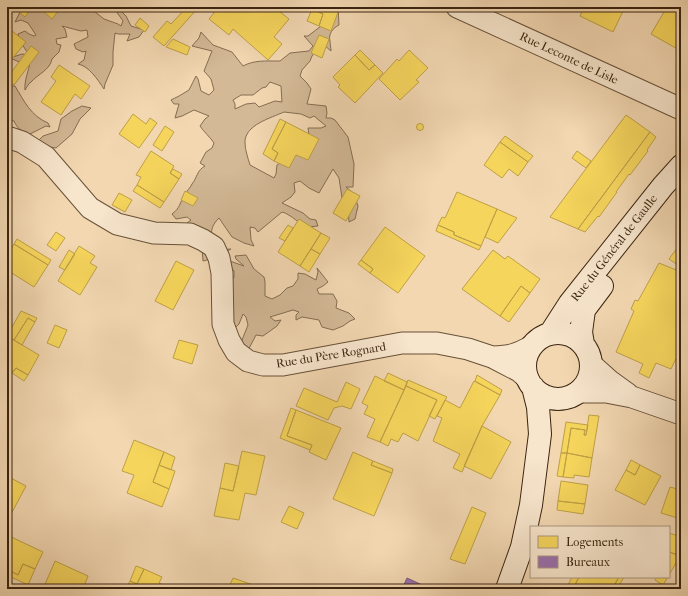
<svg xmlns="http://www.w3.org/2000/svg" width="688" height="596" viewBox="0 0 688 596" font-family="'IM FELL French Canon',serif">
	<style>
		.green { fill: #d3b996; stroke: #866e54; fill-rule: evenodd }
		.homes { fill: #f6d55c; stroke: #bea046 }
		.offices { fill: #9970ab; stroke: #7c597d }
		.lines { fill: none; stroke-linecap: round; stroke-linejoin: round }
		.street-casing { stroke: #685139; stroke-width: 23 }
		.secondary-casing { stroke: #3a2411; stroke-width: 24 }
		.street { stroke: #f7e5cc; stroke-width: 21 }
		.secondary { stroke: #f7e5cc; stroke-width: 22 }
		.labels { text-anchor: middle; stroke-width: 4; stroke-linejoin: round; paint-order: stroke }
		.street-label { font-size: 12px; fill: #3a2411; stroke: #f7e5cc }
	</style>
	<rect width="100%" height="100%" fill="#f2d7b1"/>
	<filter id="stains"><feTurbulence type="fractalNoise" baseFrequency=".005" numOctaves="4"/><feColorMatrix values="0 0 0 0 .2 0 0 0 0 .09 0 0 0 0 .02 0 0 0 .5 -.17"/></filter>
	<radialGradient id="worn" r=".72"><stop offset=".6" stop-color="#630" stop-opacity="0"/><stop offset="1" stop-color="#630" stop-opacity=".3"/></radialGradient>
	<!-- green -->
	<path class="green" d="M47,7h42l15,12 14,5 3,2 2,-5 -7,-10 -1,-4h2l9,9 5,10 13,4 -5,7 -12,4 3,-7h-12l-3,-1 -2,19v13l-8,19 -1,5c-6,-9 -15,-23 -26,-25l6,-4 2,-9 -3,1 -7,-3 -2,-5 14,-7 -1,-7 -6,1 -19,-5 3,3 2,8 -11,2 1,5 4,1 -2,7 -7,7c-2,11 -14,15 -21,23 -3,2 -4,5 -6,8 -1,-10 4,-19 5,-29l-6,3 -14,-6 12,-4 7,1 -9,-14 -2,-7 7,-3 4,3 5,2 2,-1 -8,-12 -7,-3 -6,2 7,-14 6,3z
		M338,7l1,18c-6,3 -11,9 -9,16 0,4 1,6 1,10l-7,-6 -2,-3 -10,14 -2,5 -8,9 -2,6 7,7 4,6 -4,15 19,2 1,7 -1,5h5l4,2 13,17 6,27 -1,23h-7l8,7 4,12 -3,13 -6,3 -1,-16 -6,-8 -3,-20 -6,-9 -14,24 -10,-5 -9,-7 -6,2 1,9 -4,5 -9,6 21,10 7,6 6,1 2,6c-3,0 -7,1 -10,1 -7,-1 -17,-13 -26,-15l-24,20 -3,-4 -5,-1 1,13 3,6 -10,-3 -12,-6 -13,-19c-11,11 -8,19 -3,32l15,-1 -16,9 -12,3 -1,-13 -15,-20v-5l4,-3 -4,-3 -11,2 -4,-5c8,-6 8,-11 12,-19 3,-4 6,-7 8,-11 5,-6 5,-14 13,-18l-5,-3 6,-11 6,-4 2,-5c-4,-6 -10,-11 -14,-17l5,-7 4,-3 -15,-6 -12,6 -7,2 4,-14h-5l-3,-4 8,-4 10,-6 7,-14 2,3 3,12 8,4 5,-5 -3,-11 -7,-8 8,-20 -20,-5 7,-8 2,-6 12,13 19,7 11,14c11,-6 23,-5 35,-5h2l10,-8 19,-2 4,-5 -9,-10h4l17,-13zM270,82l11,4 1,16 -7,-1 -16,6 -4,-4 -9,1 -11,5v-5l-2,-4 8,-5h12l9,-7 4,-1zM284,112l17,2 9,4 4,-2 12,10 -5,2h-13l1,7 -8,18 -19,9 -5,3 -1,9 -2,4 -24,-13c-2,-7 -5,-15 -5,-22 -1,-18 26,-25 39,-31z
		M7,86h8c9,15 16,30 33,37l2,4 -4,-1 -18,9c-6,-3 -11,-7 -14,-14l-4,-1 1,-9 -4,-9z
		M82,106l9,2 -11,11 -8,15 -16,14 -12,-2 -6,-5 5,-5 15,-5 3,-12 11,-8z
		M246,255l8,14 10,8 1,5v14l7,3 8,-4 7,-7 6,-2 5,-7v-6l7,1 11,6 2,-8 -1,-4 11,14 -5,4 -6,3 2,5h14l4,7 -1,7 13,5 6,6 -5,2 -7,5 -10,4 -11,-3 -3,-7 -17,-3 -6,3v-5l3,-3 -6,-2 -23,7 5,4 6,-1 -4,6 -14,10 -7,-1 -12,23 -4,-13 8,-20 -2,-8 -3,-3 -4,10 -5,5 -15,6 10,-58 5,1v-7l-10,-12 20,7 -8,-7 -1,-3z"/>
	<!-- homes -->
	<path class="homes" d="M13,7h19l-7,10z
		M44,7h17l-9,12 -10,-9z
		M187,7h8l2,2 -33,37 -11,-9 14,-16 4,3z
		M208,7h66l15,12 -15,18 8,7 -14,16 -35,-31 -4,6 -20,-16 5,-6z
		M313,7h27l-9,24 -12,-5 4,-12 -11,-5z
		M584,7h41l-12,25 -33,-16z
		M667,7h14v44l-30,-17z
		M312,9l11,5 -4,12 -12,-5z
		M140,18l9,8 -4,6 -10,-7z
		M7,27l19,15 -19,23z
		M319,35l10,4 -7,19 -11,-5z
		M173,39l17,8 -3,8 -21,-8z
		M31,46l8,6 -25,33 -7,-6v-1z
		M360,50l15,15 -6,5 -14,-15z
		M409,50l19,18 -12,12 3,2 -19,18 -21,-21 18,-20 2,2z
		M355,55l14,15 6,-5 8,8 -28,30 -17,-16 2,-2 -7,-8z
		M59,65l31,21 -9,13 -6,-5 -14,21 -20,-13 15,-21 -5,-4z
		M133,114l13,10 4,-6 7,5 -18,25 -20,-14z
		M626,115l24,17 -72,97 -28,-12z
		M280,119l6,3 -14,27 6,4 -4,8 -11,-7z
		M286,122l33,17 -11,21 -12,-5 -7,13 -15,-7 4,-8 -6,-4z
		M416.5 127a3.5 3.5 0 1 1 7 0a3.5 3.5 0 1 1-7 0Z
		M165,126l9,6 -12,19 -9,-6z
		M650,132l6,5 -9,13 1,1 -18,24 -1,-1 -13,18h1l-18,25 -1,-1 -13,16 -7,-3z
		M505,136l28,20 -5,6 -28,-20z
		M500,142l28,20 -10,14 -9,-7 -7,9 -18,-13z
		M151,151l23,15 -4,7 9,6 -15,23 -27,-17 4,-8 -5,-2z
		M577,151l14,10 -5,7 -14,-10z
		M173,169l9,5 -3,5 -9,-6z
		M137,185l27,17 -4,6 -27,-17z
		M347,189l13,7 -14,25 -13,-8z
		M185,191l13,7 -5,8 -12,-6z
		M457,192l40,17 -16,37 -27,-11v-3l-16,-7 4,-8 3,1z
		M119,193l13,7 -7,12 -13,-7z
		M497,209l20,9 -19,25 -13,-6z
		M299,219l22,14 -21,33 -22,-14z
		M288,225l5,3 -8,13 -6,-3z
		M438,225l16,7v3l27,11 -2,4 -43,-19z
		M385,227l40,29 -27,37 -28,-20 3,-4 -12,-9z
		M56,232l9,6 -9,13 -9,-6z
		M321,233l9,5 -10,16 -9,-5z
		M17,239l34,21 -3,5 -34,-21z
		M14,244l34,21 -14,22 -27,-17v-15z
		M680,244h1v23l-12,-8z
		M79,246l16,10 -5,7 7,4 -17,28 -22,-14z
		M311,249l9,5 -11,18 -9,-6z
		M69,250l6,4 -10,16 -6,-3z
		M493,250l12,9 3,-3 32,23 -10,14 -9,-7 -21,30 -38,-27z
		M361,260l12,9 -3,4 -12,-9z
		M176,261l18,9 -21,40 -18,-9z
		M659,263l22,9v76l-10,21 -15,-6 -7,15 -10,-5 4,-9 -27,-12 18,-41 -3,-2 4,-9 3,1z
		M521,286l9,7 -21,29 -9,-6z
		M21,311l16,7 -2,4 -7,-4 -14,22 -7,-4z
		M28,318l7,4 -13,23 -8,-5z
		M55,325l12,5 -8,18 -12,-5z
		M7,336l32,19 -11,20 -12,-7 -4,5 -5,-3z
		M179,340l19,5 -6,19 -19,-6z
		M16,368l12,7 -4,6 -12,-8z
		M388,373l19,9 -3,8 -20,-9z
		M477,375l25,15 -2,5 -25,-14z
		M375,376l29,14 -24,52 -13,-5 8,-18 -11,-5 4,-8 -6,-3z
		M408,380l39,17 -12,22 -6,-3 8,-16 -31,-14z
		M474,381l26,14 -18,31 -20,46 -9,-4 7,-14 -27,-13 9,-23 -5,-2 8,-16 15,8z
		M346,382l14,7 -9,20 -9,-3 -8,2 -6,12 -32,-14 8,-18 33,14z
		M406,386l31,14 -19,41 -15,-8 -5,9 -7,-3 -3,7 -8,-4z
		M291,408l5,2 -9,26 25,9 -2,5 -30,-12z
		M296,410l45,18 -15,32 -17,-8 3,-7 -25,-9z
		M589,415l10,1 -7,42 -25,-5 4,-25 14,2 -1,5h2z
		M566,422l22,3 -2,10h-2l1,-5 -14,-2 -4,25h-6z
		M482,426l29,16 -20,37 -27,-13z
		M134,440l30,12 -11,30 16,7 -7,18 -35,-14 7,-18 -12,-4z
		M242,451l23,5 -9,39 -11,-2 -6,27 -25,-4 6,-28 13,3z
		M164,452l11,5 -4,13 -12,-5z
		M353,452l20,9 -2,4 21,8 -18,43 -41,-17z
		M561,453h6l-4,24 -6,-1z
		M567,453l25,5 -3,19 -15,-2v3l-11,-1z
		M631,460l9,5 -5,10 -9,-5z
		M373,461l20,8 -1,4 -21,-8z
		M225,463l14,3 -6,25 -13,-3z
		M159,465l16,6 -6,18 -16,-7z
		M640,465l21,11 -16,29 -30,-15 11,-20 9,5z
		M7,476l19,10 -17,32 -2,-1z
		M561,481l27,4 -3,19 -27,-3z
		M670,487l11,3v29l-20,-6z
		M558,501l27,3 -2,10 -26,-4z
		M289,506l15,7 -7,16 -16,-7z
		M472,507l14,6 -21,51 -15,-5z
		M669,533l12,4v15l-1,4 -11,-4z
		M7,535l36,17 -8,17 -12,-5 -5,11 -11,-6z
		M670,552l10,4 -11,19v-20z
		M55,561l33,15 -5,13h-40z
		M23,564l12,5 -7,16 -21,-10v-6l11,6z
		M136,566l8,3 -7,15 -7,-3z
		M144,569l18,8 -3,6 13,6h-46l4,-8 7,3z
		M572,577h7l-6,12h-7z
		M579,577h40l-7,12 -5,-1 -1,1h-33z
		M619,577h5l-7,12h-5z
		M657,577h11l-5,8 -8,-5z
		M233,578l26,9v2h-31z"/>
	<!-- offices -->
	<path class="offices" d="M407,578l24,11h-29z"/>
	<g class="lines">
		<defs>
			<path id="street" d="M457,7l224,102
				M7,137l15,5 24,15 44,51 27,16 37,9 36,1 13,6 11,7 5,11 3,15 1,51 6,16 7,12 12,9 15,4h20l119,-22h35l31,6 24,8 27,14 9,8
				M492,357c19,-1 24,-2 40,-11
				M591,364l19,17 18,13
				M579,392h27l26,5 49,17"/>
			<path id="secondary" d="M525 366a33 33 0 1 1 66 0a33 33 0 1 1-66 0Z
				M550,334l20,-31 93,-117 18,-20
				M583,344l-2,-12 3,-22 18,-24
				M507,589l15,-42 9,-42 9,-71 -2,-27 -5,-20"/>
		</defs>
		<!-- street casing -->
		<use href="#street" class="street-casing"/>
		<!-- secondary casing -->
		<use href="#secondary" class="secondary-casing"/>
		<!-- street -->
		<use href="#street" class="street"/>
		<!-- secondary -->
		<use href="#secondary" class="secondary"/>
	</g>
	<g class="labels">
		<!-- street labels -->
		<g class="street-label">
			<text transform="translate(569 58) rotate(25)" y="4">Rue Leconte de Lisle</text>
			<text transform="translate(614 248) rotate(-52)" y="4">Rue du Général de Gaulle</text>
			<text transform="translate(331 355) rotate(-9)" y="4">Rue du Père Rognard</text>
		</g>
	</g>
	<!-- margin -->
	<rect width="688" height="596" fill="none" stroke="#f2d7b1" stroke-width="24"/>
	<rect x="8" y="8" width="672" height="580" fill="none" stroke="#3a2411" stroke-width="2"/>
	<rect x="12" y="12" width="664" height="572" fill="none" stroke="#3a2411"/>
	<!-- legend -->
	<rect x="530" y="526" width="140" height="52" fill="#f7e5cc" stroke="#ab9881"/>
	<rect x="538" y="536" width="20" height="12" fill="#f6d55c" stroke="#ab9881"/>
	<text x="566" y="546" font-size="12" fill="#3a2411">Logements</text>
	<rect x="538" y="556" width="20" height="12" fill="#9970ab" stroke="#ab9881"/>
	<text x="566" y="566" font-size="12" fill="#3a2411">Bureaux</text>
	<rect width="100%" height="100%" filter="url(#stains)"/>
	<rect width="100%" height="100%" fill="url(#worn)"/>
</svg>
